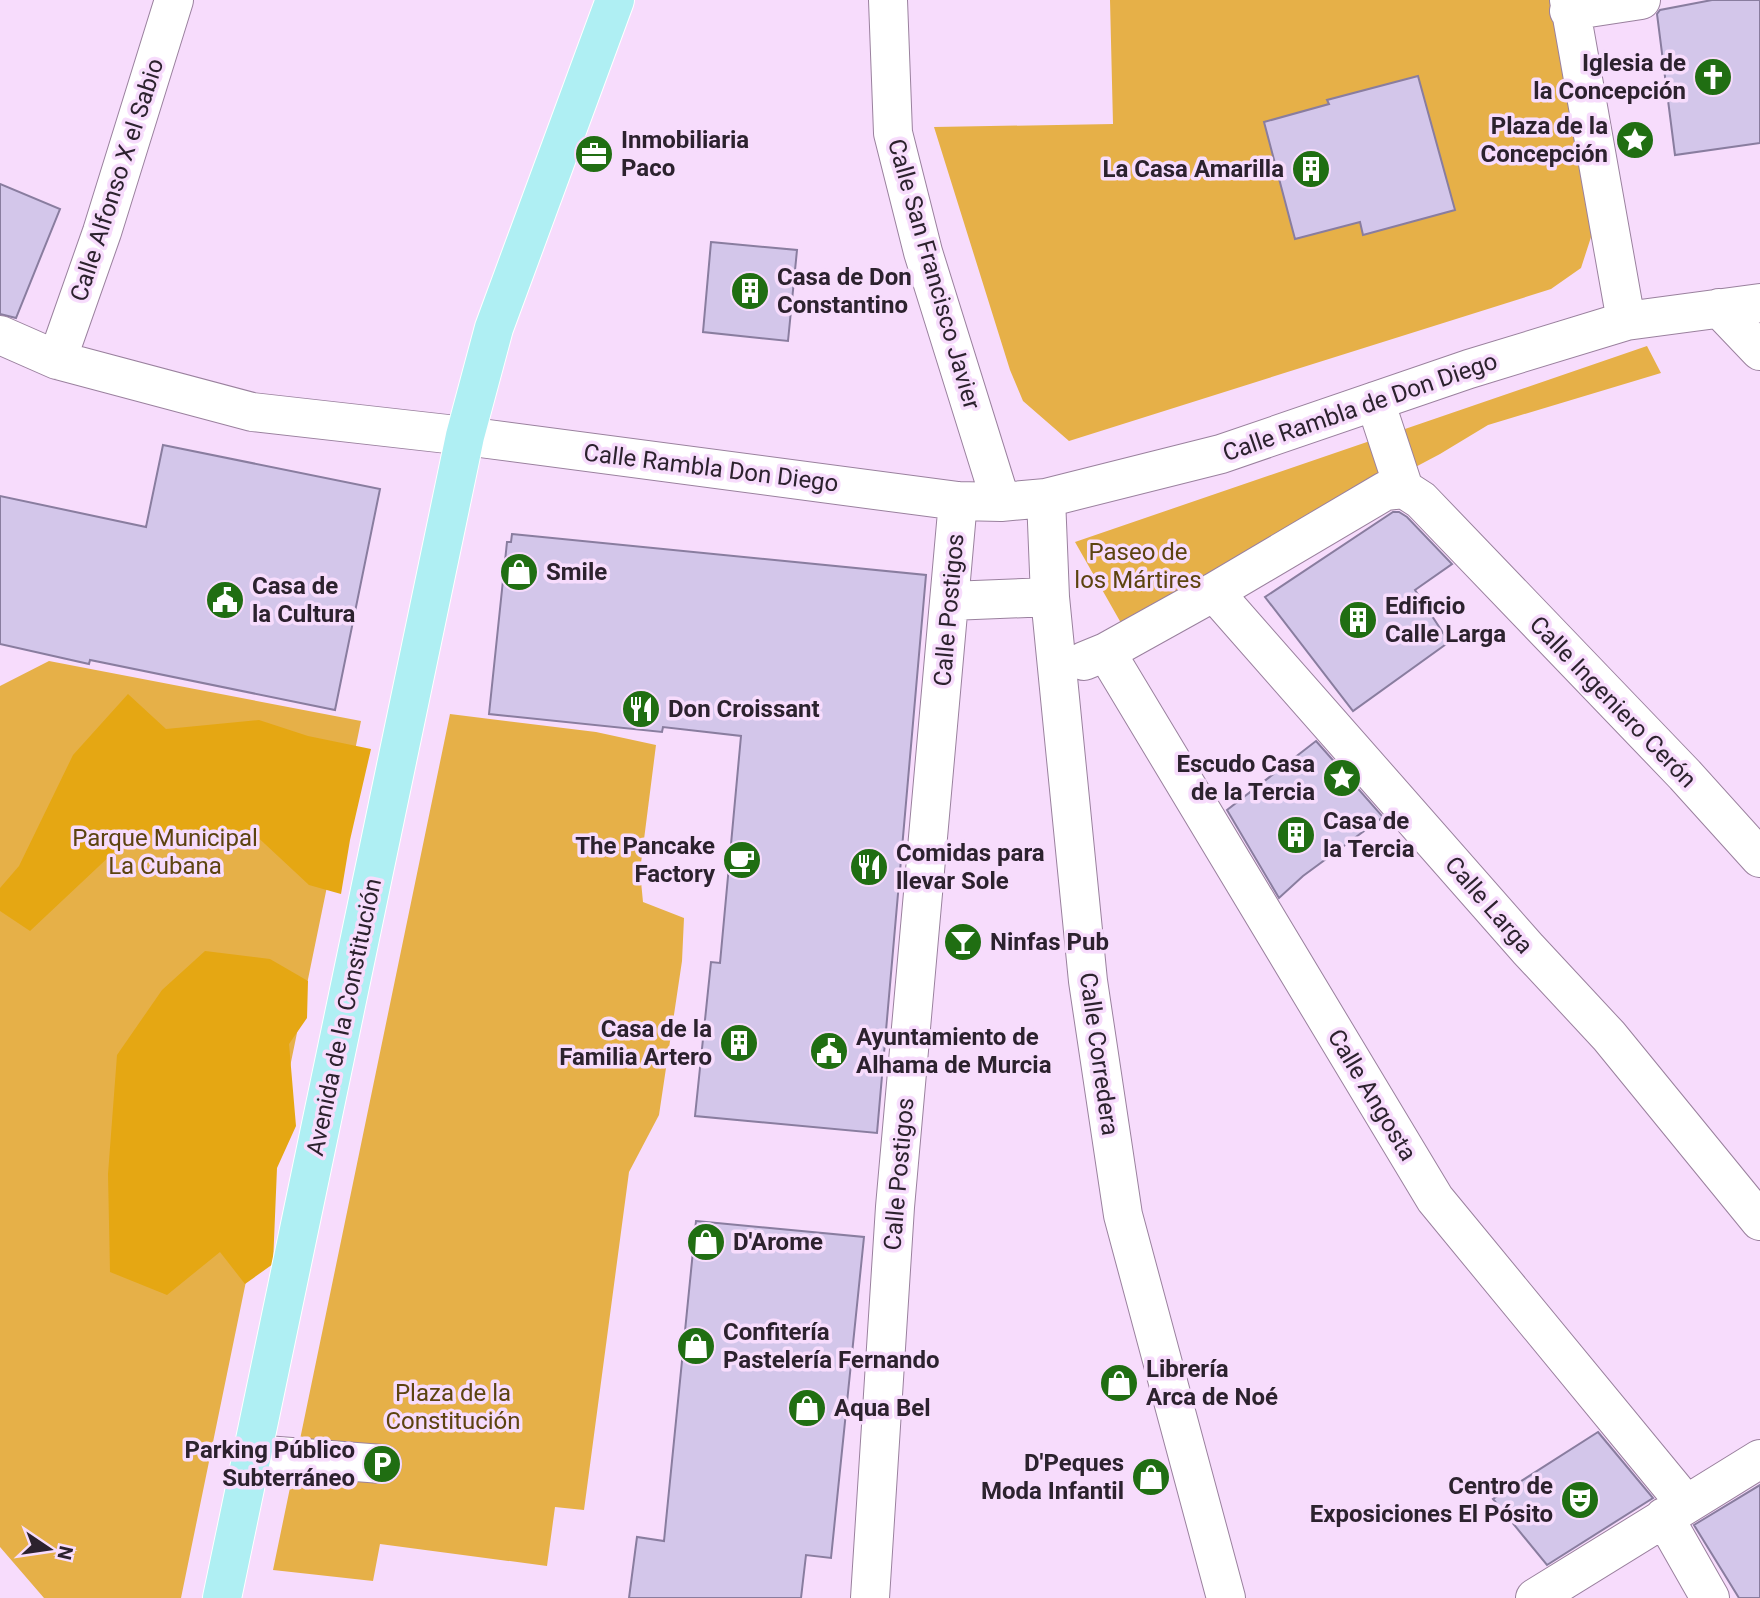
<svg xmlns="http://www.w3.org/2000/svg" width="1760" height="1598" viewBox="0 0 1760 1598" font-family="Roboto,sans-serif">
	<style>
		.green { fill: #e6b048 }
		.forest { fill: #e5a713 }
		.building { fill: #d3c6ea; stroke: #897d9f; stroke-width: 2 }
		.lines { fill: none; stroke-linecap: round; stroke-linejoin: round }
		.minor-casing { stroke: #9a819e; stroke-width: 40 }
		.major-casing { stroke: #fff; stroke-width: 40 }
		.minor { stroke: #fff; stroke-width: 38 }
		.major { stroke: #afeff3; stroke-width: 38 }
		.labels { text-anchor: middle; stroke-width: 7; stroke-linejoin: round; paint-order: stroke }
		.poi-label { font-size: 24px; font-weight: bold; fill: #2c222e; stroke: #f7dcfc; text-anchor: start }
		.street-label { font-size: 24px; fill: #2c222e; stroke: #f7dcfc }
		.park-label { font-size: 24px; fill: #5c430f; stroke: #f7dcfc }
	</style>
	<rect width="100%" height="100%" fill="#f7dcfc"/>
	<!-- green -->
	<path class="green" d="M1110,0h446l36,234 -11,34 -30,21 -482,152 -46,-40 -13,-31 -76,-243 179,-3z
		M1647,346l14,27 -173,52 -48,29 -319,169 -46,-81z
		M49,661l312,60 -180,877h-137l-44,-51v-861z
		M450,714l146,18 60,13 -16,126 3,31 41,16 -2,43 -23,154 -30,57 -45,338 -29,-3 -8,59 -167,-22 -7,37 -100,-11z"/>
	<!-- forest -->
	<path class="forest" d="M128,694l38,35 93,-9 49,16 63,13 -21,91 -9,54 -32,-9 -57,-53 -121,4 -101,95 -30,-20v-23l19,-22 54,-111z
		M205,951l65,8 38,22 -1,37 -18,26 7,82 -19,42 -4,96 -28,20 -25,-32 -53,43 -57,-23 -2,-98 9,-119 45,-65z"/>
	<!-- building -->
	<path class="building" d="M1712,0h48v143l-85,12 -18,-141 3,-4z
		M1418,76l37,134 -92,25 -3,-13 -65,17 -31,-117 65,-18 -2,-4z
		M0,184l60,25 -44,109 -16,-4z
		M711,242l86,8 -9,91 -85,-9z
		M163,445l217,44 -45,221 -245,-50 -1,4 -89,-20v-148l146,31z
		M1393,512h6l8,5 45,47 -37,26 34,52 -96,69 -88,-114z
		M512,534l414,41 -49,558 -182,-17 16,-154 9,1 21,-227 -78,-9 -1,5 -173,-18 18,-172h4z
		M1316,741l67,76 -80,59 -24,22 -52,-88z
		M696,1221l168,16 -33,321 -25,-3 -5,43h-172l8,-61 27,4z
		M1598,1432l55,66 -106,67 -54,-66z
		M1760,1485v113h-21l-45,-73z"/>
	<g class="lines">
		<defs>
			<path id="minor" d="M888,0l5,133 30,119 78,250
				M1569,0l57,321
				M1569,11l72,-11
				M1719,308l41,43
				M0,335l57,25 195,52 213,24 493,65 43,1 45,-4 175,-44 248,-85 157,-48 134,-18
				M57,360l45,-128 72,-232
				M1375,401l29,88
				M1404,489l17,11 264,275 75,83
				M1046,498l4,99 38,384 35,234 103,383
				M1214,592l314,357 81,87 151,185
				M950,601l100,-4
				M1106,652l329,547 251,305
				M1084,661l22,-9 108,-60 171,-101 19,-2
				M252,1454l130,10
				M1664,1517l46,81
				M870,1598l25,-391 63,-706
				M1535,1598l225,-139"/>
			<path id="major" d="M222,1598l243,-1162 29,-108 121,-328"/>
		</defs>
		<!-- minor casing -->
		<use href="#minor" class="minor-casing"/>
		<!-- major casing -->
		<use href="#major" class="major-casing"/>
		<!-- minor -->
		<use href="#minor" class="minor"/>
		<!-- major -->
		<use href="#major" class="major"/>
	</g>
	<!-- icons -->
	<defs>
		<symbol id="church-disc" viewBox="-11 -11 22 22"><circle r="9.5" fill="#206e12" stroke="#f7dcfc"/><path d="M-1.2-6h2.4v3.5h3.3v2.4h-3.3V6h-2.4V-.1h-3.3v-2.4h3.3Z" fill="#fff"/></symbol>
		<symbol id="sight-disc" viewBox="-11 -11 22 22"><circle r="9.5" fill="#206e12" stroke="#f7dcfc"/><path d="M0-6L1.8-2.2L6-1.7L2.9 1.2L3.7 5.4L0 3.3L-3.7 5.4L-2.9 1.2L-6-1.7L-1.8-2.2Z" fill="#fff"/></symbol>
		<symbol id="office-disc" viewBox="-11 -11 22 22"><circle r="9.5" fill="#206e12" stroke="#f7dcfc"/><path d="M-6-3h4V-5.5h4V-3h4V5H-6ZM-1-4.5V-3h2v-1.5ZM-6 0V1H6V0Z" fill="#fff"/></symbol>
		<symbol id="building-disc" viewBox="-11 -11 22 22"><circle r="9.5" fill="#206e12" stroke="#f7dcfc"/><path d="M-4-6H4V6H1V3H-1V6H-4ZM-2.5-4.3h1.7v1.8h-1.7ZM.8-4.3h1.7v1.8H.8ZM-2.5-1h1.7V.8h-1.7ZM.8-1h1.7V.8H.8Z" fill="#fff"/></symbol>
		<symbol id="shop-disc" viewBox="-11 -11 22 22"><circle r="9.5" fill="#206e12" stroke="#f7dcfc"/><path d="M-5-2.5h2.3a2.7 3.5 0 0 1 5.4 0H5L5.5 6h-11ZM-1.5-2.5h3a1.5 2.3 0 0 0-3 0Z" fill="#fff"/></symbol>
		<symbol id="civic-disc" viewBox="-11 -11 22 22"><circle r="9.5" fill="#206e12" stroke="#f7dcfc"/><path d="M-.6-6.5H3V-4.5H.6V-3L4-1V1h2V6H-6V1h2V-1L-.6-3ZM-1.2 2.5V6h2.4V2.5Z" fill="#fff"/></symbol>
		<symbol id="restaurant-disc" viewBox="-11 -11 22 22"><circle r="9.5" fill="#206e12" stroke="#f7dcfc"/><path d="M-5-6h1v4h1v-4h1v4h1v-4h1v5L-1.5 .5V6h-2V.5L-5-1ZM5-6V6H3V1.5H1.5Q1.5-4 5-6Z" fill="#fff"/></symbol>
		<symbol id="cafe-disc" viewBox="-11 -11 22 22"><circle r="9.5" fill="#206e12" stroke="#f7dcfc"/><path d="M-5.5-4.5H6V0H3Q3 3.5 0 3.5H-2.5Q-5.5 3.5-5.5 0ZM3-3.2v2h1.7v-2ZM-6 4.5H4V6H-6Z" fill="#fff"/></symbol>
		<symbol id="bar-disc" viewBox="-11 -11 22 22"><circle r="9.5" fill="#206e12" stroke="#f7dcfc"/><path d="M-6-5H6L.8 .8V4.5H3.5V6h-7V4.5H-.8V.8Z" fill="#fff"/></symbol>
		<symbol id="parking-disc" viewBox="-11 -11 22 22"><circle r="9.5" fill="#206e12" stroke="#f7dcfc"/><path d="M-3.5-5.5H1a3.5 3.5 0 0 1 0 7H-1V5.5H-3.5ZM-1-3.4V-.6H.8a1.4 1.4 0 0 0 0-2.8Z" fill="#fff"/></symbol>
		<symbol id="theatre-disc" viewBox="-11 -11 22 22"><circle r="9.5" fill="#206e12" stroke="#f7dcfc"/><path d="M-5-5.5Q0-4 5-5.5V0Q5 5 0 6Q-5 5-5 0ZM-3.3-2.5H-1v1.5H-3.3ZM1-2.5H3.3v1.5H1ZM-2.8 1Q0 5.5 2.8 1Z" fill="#fff"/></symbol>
	</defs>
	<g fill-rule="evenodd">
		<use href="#church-disc" x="1691" y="55" width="44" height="44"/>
		<use href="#sight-disc" x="1613" y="118" width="44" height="44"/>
		<use href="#office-disc" x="572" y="132" width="44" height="44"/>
		<use href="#building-disc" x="1289" y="147" width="44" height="44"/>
		<use href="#building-disc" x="728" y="269" width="44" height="44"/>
		<use href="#shop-disc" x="497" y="550" width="44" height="44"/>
		<use href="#civic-disc" x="203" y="578" width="44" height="44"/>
		<use href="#building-disc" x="1336" y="598" width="44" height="44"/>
		<use href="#restaurant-disc" x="619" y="687" width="44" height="44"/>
		<use href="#sight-disc" x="1320" y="756" width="44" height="44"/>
		<use href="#building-disc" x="1274" y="813" width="44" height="44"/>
		<use href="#cafe-disc" x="720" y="838" width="44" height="44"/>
		<use href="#restaurant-disc" x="847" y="845" width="44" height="44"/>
		<use href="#bar-disc" x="941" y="920" width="44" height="44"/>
		<use href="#building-disc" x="717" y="1021" width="44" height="44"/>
		<use href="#civic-disc" x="807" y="1029" width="44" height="44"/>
		<use href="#shop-disc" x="684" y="1220" width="44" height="44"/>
		<use href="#shop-disc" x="674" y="1324" width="44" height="44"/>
		<use href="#shop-disc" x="1097" y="1361" width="44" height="44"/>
		<use href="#shop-disc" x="785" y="1386" width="44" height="44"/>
		<use href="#parking-disc" x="360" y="1442" width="44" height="44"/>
		<use href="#shop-disc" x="1129" y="1455" width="44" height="44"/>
		<use href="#theatre-disc" x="1558" y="1478" width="44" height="44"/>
	</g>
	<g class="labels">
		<!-- poi labels -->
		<g class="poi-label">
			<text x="1686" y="71" text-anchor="end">Iglesia de<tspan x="1686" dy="28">la Concepción</tspan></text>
			<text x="1608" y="134" text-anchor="end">Plaza de la<tspan x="1608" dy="28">Concepción</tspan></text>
			<text x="621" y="148">Inmobiliaria<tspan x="621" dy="28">Paco</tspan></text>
			<text x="1284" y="177" text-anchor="end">La Casa Amarilla</text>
			<text x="777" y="285">Casa de Don<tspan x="777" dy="28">Constantino</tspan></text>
			<text x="546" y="580">Smile</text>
			<text x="252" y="594">Casa de<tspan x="252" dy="28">la Cultura</tspan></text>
			<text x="1385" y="614">Edificio<tspan x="1385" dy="28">Calle Larga</tspan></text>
			<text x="668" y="717">Don Croissant</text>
			<text x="1315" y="772" text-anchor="end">Escudo Casa<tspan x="1315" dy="28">de la Tercia</tspan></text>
			<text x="1323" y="829">Casa de<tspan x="1323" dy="28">la Tercia</tspan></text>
			<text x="715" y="854" text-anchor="end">The Pancake<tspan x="715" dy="28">Factory</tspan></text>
			<text x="896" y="861">Comidas para<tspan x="896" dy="28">llevar Sole</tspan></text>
			<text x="990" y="950">Ninfas Pub</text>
			<text x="712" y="1037" text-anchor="end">Casa de la<tspan x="712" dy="28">Familia Artero</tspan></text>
			<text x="856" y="1045">Ayuntamiento de<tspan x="856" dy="28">Alhama de Murcia</tspan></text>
			<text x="733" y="1250">D'Arome</text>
			<text x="723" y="1340">Confitería<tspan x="723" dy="28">Pastelería Fernando</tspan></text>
			<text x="1146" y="1377">Librería<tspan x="1146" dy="28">Arca de Noé</tspan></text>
			<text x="834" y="1416">Aqua Bel</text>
			<text x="355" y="1458" text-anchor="end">Parking Público<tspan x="355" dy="28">Subterráneo</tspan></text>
			<text x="1124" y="1471" text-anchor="end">D'Peques<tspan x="1124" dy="28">Moda Infantil</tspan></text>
			<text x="1553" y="1494" text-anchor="end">Centro de<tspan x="1553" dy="28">Exposiciones El Pósito</tspan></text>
		</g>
		<!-- street labels -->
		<g class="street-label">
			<text transform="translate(117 180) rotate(-72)" y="8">Calle Alfonso X el Sabio</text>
			<text transform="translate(934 274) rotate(74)" y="8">Calle San Francisco Javier</text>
			<text transform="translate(1360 407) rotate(-19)" y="8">Calle Rambla de Don Diego</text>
			<text transform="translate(711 468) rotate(7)" y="8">Calle Rambla Don Diego</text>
			<text transform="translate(949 610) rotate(-85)" y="8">Calle Postigos</text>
			<text transform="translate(1613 702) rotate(46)" y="8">Calle Ingeniero Cerón</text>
			<text transform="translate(1489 905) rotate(49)" y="8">Calle Larga</text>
			<text transform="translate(344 1017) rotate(-78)" y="8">Avenida de la Constitución</text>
			<text transform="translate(1099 1054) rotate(82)" y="8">Calle Corredera</text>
			<text transform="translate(1372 1095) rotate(59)" y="8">Calle Angosta</text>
			<text transform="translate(899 1174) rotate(-85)" y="8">Calle Postigos</text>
		</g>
		<!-- park labels -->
		<g class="park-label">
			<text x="1138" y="560">Paseo de<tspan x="1138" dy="28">los Mártires</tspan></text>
			<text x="165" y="846">Parque Municipal<tspan x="165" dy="28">La Cubana</tspan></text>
			<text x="453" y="1401">Plaza de la<tspan x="453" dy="28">Constitución</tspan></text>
		</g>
	</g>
	<!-- north arrow -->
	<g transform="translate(49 1549) rotate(103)" stroke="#f7dcfc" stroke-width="5" paint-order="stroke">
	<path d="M0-5L12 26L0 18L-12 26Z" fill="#2c222e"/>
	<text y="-10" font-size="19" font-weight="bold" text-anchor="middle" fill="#2c222e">N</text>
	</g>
</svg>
